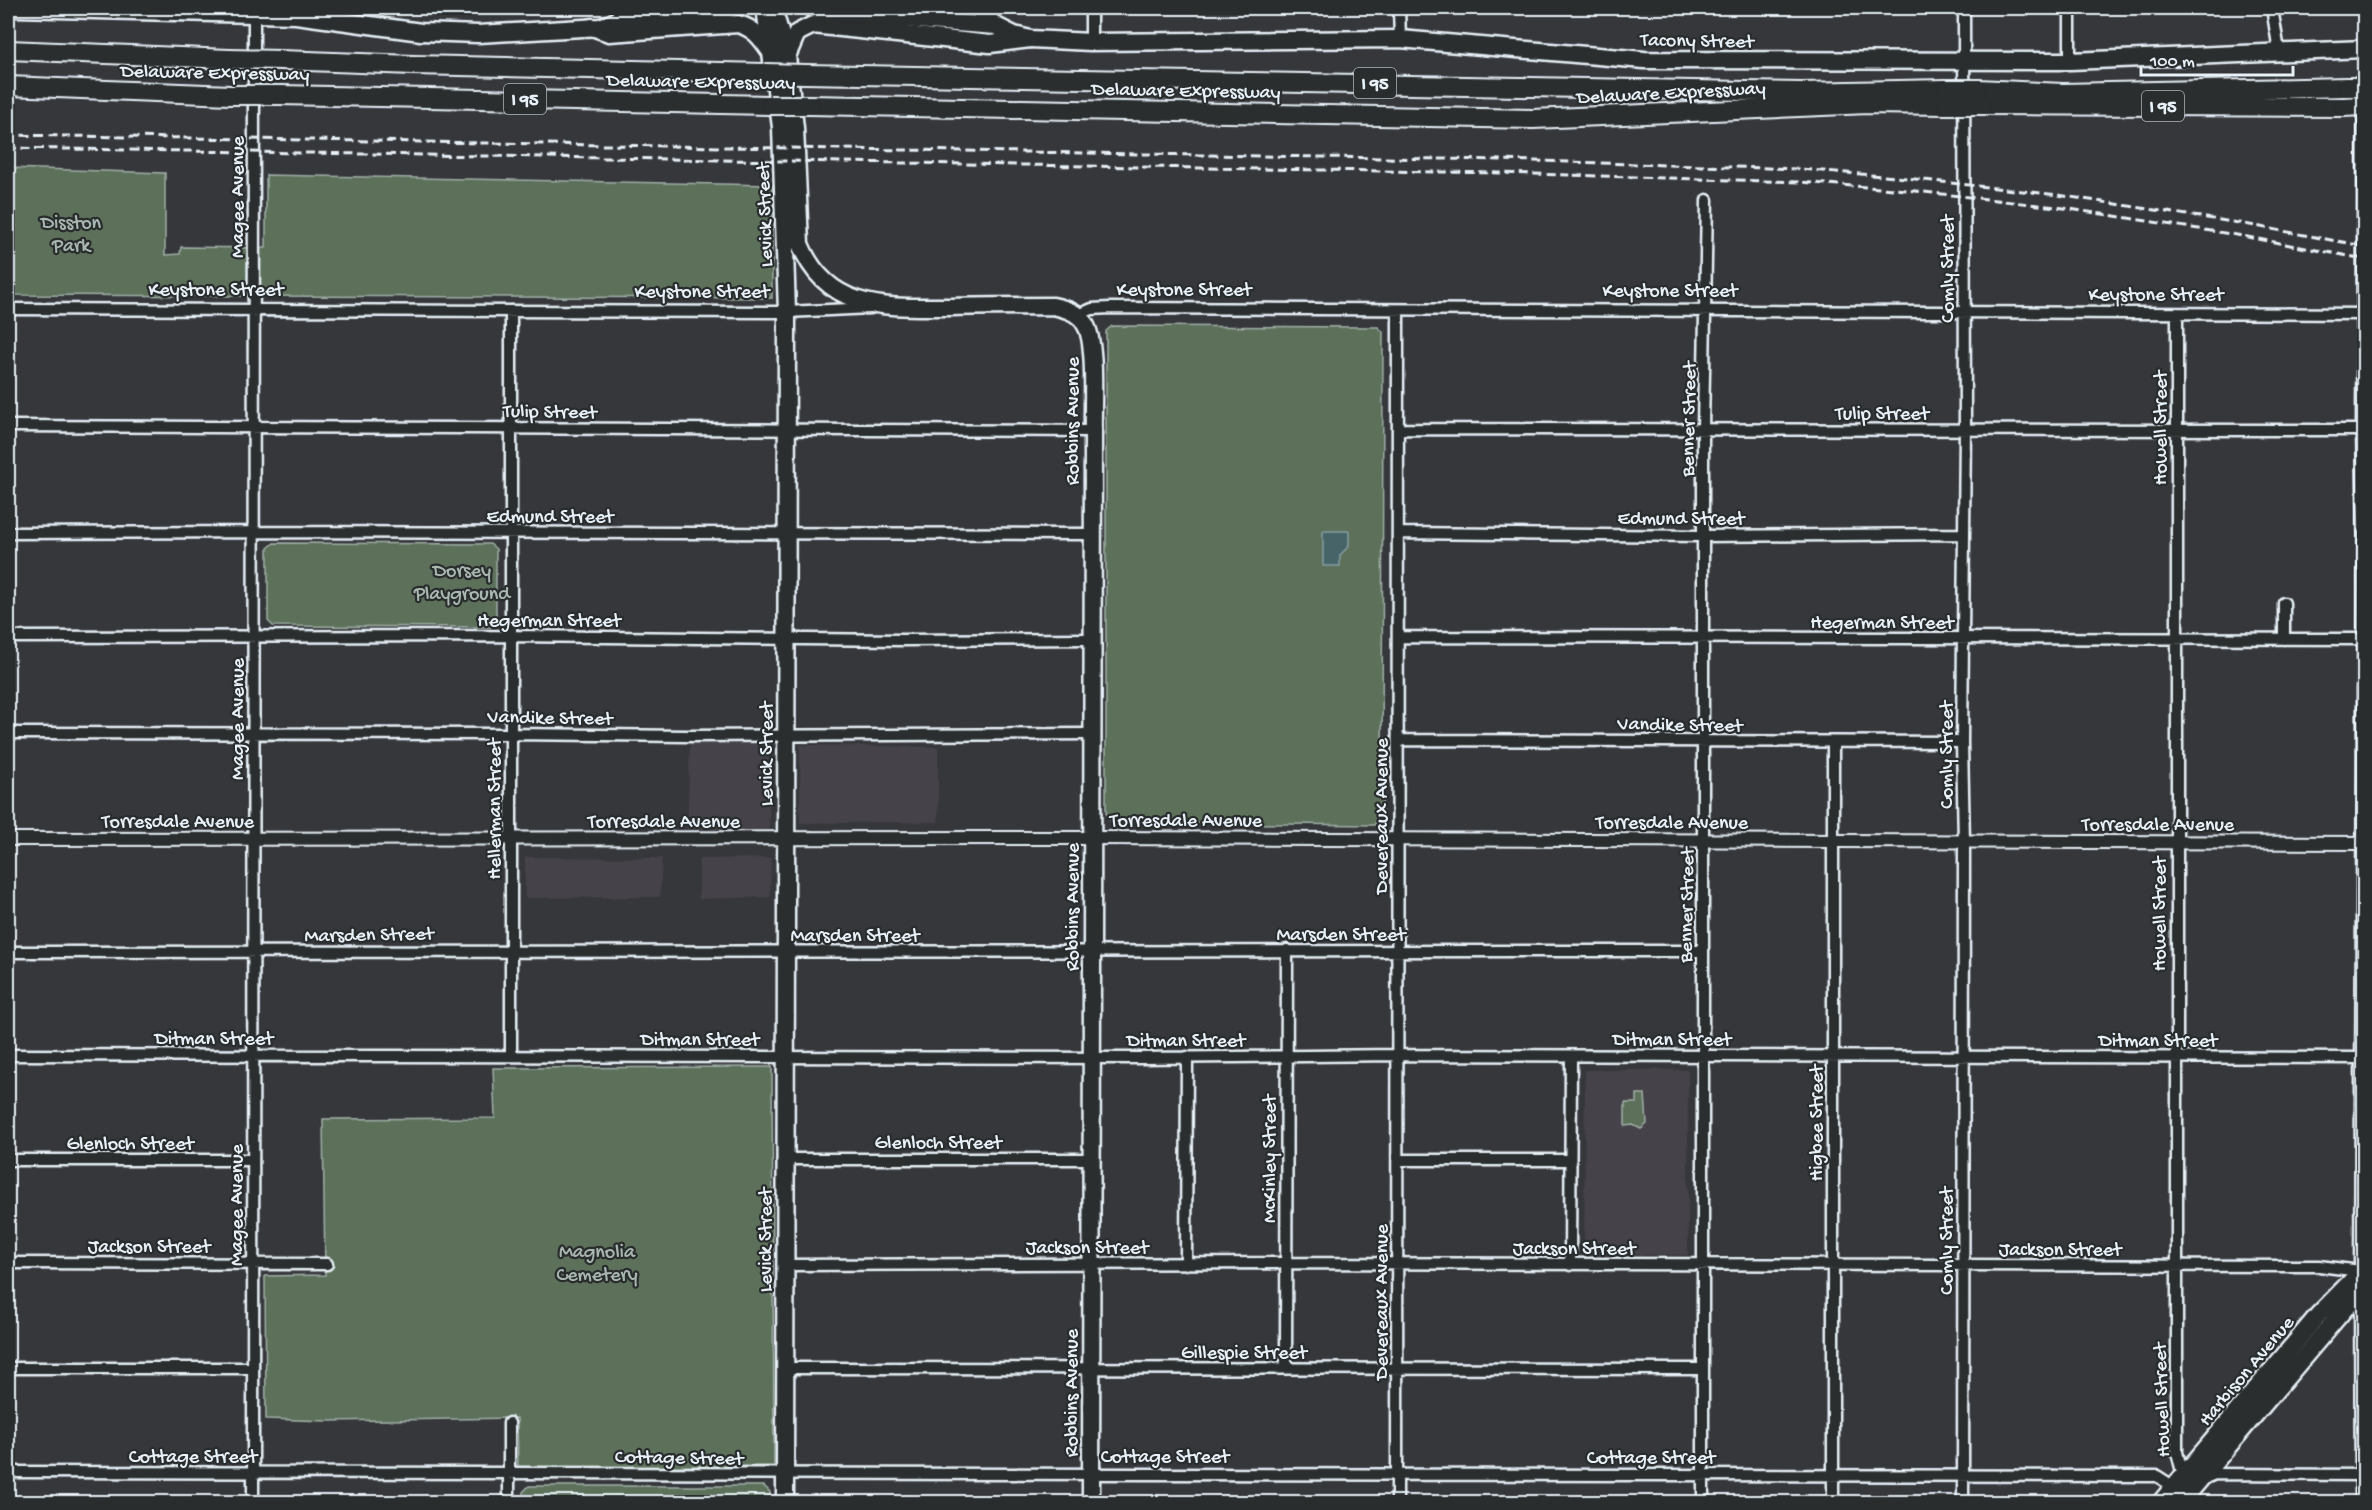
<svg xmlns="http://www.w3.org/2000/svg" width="2372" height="1510" viewBox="0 0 2372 1510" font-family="'Gochi Hand',sans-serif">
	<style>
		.built { fill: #44424a }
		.green { fill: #5c705a; stroke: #a2b0a9; stroke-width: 1.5 }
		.water { fill: #476569; stroke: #879da2; stroke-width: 1.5 }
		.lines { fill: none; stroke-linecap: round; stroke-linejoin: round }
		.minor-casing { stroke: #e8f1f8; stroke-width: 15 }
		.tertiary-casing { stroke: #e8f1f8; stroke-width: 16 }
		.primary-casing { stroke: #e8f1f8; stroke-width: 21 }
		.trunk-casing { stroke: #e8f1f8; stroke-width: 21 }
		.motorway-casing { stroke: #e8f1f8; stroke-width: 22 }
		.minor { stroke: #2a2d2e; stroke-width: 10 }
		.tertiary { stroke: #2a2d2e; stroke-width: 12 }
		.primary { stroke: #2a2d2e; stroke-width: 16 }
		.trunk { stroke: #2a2d2e; stroke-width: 16 }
		.motorway { stroke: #2a2d2e; stroke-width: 18 }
		.rail { stroke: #e8f1f8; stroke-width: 3; stroke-dasharray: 9 4.5; stroke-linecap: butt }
		.motorway-bridge-casing { stroke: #e8f1f8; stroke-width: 22; stroke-linecap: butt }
		.motorway-bridge { stroke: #2a2d2e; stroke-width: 18 }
		.labels { text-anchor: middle; stroke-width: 4.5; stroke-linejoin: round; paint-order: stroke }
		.shield { fill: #2a2d2e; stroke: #afb6bb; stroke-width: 1.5 }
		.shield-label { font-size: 18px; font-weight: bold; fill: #e8f1f8 }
		.street-label { font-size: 20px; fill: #e8f1f8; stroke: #2a2d2e }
		.park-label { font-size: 20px; fill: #a9b7b1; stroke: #2a2d2e }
	</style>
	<rect width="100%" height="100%" fill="#36373b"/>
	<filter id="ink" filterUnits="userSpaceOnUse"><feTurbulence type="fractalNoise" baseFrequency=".0167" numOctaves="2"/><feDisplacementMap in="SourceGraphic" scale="12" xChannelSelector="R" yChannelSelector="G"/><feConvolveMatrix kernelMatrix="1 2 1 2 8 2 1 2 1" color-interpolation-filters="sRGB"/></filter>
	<g filter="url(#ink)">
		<!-- built -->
		<path class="built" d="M376,8h146v3l-93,1z
			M690,741l80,2 -1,87 -82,-1z
			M800,745l138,2v75l-138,1z
			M525,857l137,1 -2,39 -135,1z
			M771,858l-1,39 -71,2v-40z
			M1585,1070h103v185l-104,-1z"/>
		<!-- green -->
		<path class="green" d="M8,168l157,5v82l15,-1 1,-7 85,1v-73l506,10v113l-764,-3z
			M1112,326l266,1 5,5 -1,481 -8,12 -263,-3 -5,-9v-482z
			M274,543l216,1 6,5v72l-5,6 -218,-1 -5,-5v-73z
			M772,1067l2,399 -256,1 -1,-49 -190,3 -61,-2 -1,-143 60,-1 -2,-156 172,-1 -2,-50z
			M1637,1094h8l2,30 -6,5 -8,-4 -8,1v-23h12z
			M529,1486h235l6,6v10h-247v-10z"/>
		<!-- water -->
		<path class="water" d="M1323,531h26v15l-9,9v11h-17z"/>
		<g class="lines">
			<defs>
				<path id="minor" d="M1399,8l1,31
					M2272,8l7,43
					M1091,42v-34
					M2070,61v-53
					M8,309l779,3 84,-4
					M2177,314v1138l6,24
					M1078,315l14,-6 18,-1 1254,6
					M8,426l1085,5
					M1399,429l965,1
					M8,533l246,-1 838,2
					M1399,533l305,3 259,-2
					M2284,603v36
					M8,637l502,-1 393,4 188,-1
					M1399,637l965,2
					M8,733l503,1 176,2 404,-2
					M1399,740l563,2
					M8,952l1694,-1
					M8,1055l1133,3 257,-3 966,3
					M511,1055v-744
					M786,1159h305
					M8,1160h245
					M1398,1160h172
					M8,1263l319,1
					M1186,1264l1,-207
					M786,1265l500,-2 1033,3 41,5
					M1570,1265l1,-209
					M2360,1274l4,-739 -2,-105 2,-381
					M2360,1290l1,212
					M8,1368h245
					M786,1368l917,1
					M1286,1368l1,-418
					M8,1472l2149,4 17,11
					M2203,1479l12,-5 149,1
					M253,1502l1,-1493
					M509,1502v-79
					M1397,1502l1,-1192
					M1703,1502v-1072l4,-230
					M1833,1502v-759
					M1963,1502l1,-660 -2,-100 3,-313 -1,-421"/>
				<path id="tertiary" d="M8,839l1084,-1 1272,5"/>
				<path id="primary" d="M16,8l280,7 125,17 57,2 122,-7 16,-6 11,-13
					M812,8l24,6 160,12
					M977,8l19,18 18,9 16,4 61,3 309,-3 244,21 426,1 294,-12
					M2161,1502l158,-188 45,-46
					M2181,1502l183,-216"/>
				<path id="trunk" d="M765,8l16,119 6,185 -2,1190
					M773,8l14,48 8,72 5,116c28,69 89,63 152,63 34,-1 68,-1 101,-1 13,3 25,6 32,18 12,18 7,83 8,107l-2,1071
					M616,21l99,-9 17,-4
					M592,27l17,6 129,-9c16,4 23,14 32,27
					M787,56l10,-23 16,-8 177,19 40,-5"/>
				<path id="motorway" d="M8,50l221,9
					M281,60l132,5 352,8
					M805,74l996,18 145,-3
					M8,86l222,9
					M1978,89l85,4 284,-6
					M280,95l490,10
					M810,105l723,14 335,-15 79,1
					M1982,105l361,2"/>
			</defs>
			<!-- minor casing -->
			<use href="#minor" class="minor-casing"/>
			<!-- tertiary casing -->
			<use href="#tertiary" class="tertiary-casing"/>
			<!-- primary casing -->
			<use href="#primary" class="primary-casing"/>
			<!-- trunk casing -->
			<use href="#trunk" class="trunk-casing"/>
			<!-- motorway casing -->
			<use href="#motorway" class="motorway-casing"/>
			<!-- minor -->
			<use href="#minor" class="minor"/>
			<!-- tertiary -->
			<use href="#tertiary" class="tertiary"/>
			<!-- primary -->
			<use href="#primary" class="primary"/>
			<!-- trunk -->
			<use href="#trunk" class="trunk"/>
			<!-- motorway -->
			<use href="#motorway" class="motorway"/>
			<!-- rail -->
			<path class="rail" d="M8,135l1494,25 298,9 107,9 151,17 181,28 125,23
				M8,148l1493,25 298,9 107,8 151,17 180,28 127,24"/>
			<defs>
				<path id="motorway-bridge" d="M229,59l52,1
					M765,73l40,1
					M2347,87h17
					M1946,89h32
					M230,95h50
					M770,105h40
					M1947,105h35
					M2343,107l21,-1"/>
			</defs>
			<!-- motorway-bridge casing -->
			<use href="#motorway-bridge" class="motorway-bridge-casing"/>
			<!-- motorway-bridge -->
			<use href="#motorway-bridge" class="motorway-bridge"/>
		</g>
	</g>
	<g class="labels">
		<!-- shield labels -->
		<g class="shield">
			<rect x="1354" y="68" width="42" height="30" rx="4.5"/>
			<rect x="504" y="84" width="42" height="30" rx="4.5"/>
			<rect x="2142" y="91" width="42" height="30" rx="4.5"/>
		</g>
		<g class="shield-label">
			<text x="1375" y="89">I 95</text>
			<text x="525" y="105">I 95</text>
			<text x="2163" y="112">I 95</text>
		</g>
		<!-- street labels -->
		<g class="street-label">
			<text transform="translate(1697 39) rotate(1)" y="7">Tacony Street</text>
			<text transform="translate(215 71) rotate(1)" y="7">Delaware Expressway</text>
			<text transform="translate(701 80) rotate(1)" y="7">Delaware Expressway</text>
			<text transform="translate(1186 89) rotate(1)" y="7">Delaware Expressway</text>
			<text transform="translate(1671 91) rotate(-3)" y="7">Delaware Expressway</text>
			<text transform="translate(236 197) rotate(-90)" y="7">Magee Avenue</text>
			<text transform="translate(763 215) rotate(-92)" y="7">Levick Street</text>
			<text transform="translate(1946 269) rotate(-90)" y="7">Comly Street</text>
			<text x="216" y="295">Keystone Street</text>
			<text x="1184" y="295">Keystone Street</text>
			<text x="1670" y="296">Keystone Street</text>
			<text x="702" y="297">Keystone Street</text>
			<text x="2156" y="300">Keystone Street</text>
			<text transform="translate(550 410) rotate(1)" y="7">Tulip Street</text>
			<text x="1882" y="419">Tulip Street</text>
			<text transform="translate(1687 419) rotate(-89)" y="7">Benner Street</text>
			<text transform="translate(1071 421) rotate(-90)" y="7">Robbins Avenue</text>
			<text transform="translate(2159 428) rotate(-90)" y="7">Howell Street</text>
			<text x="550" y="522">Edmund Street</text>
			<text x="1681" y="524">Edmund Street</text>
			<text x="549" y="626">Hegerman Street</text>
			<text x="1882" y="628">Hegerman Street</text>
			<text transform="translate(550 716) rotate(1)" y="7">Vandike Street</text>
			<text transform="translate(236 719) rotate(-90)" y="7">Magee Avenue</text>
			<text transform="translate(1680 723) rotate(1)" y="7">Vandike Street</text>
			<text transform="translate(765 754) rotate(-90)" y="7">Levick Street</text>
			<text transform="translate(1945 755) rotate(-90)" y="7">Comly Street</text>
			<text transform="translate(493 809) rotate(-90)" y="7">Hellerman Street</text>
			<text transform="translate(1380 816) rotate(-90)" y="7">Devereaux Avenue</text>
			<text x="1186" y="826">Torresdale Avenue</text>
			<text x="178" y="827">Torresdale Avenue</text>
			<text x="664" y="827">Torresdale Avenue</text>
			<text x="1672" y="828">Torresdale Avenue</text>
			<text x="2158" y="830">Torresdale Avenue</text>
			<text transform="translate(1685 905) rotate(-89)" y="7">Benner Street</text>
			<text transform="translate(1071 907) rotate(-90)" y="7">Robbins Avenue</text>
			<text transform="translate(2158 914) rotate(-90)" y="7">Howell Street</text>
			<text transform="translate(369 933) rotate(-1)" y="7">Marsden Street</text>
			<text x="1341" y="940">Marsden Street</text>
			<text x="855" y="941">Marsden Street</text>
			<text x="214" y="1044">Ditman Street</text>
			<text x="700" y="1045">Ditman Street</text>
			<text x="1672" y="1045">Ditman Street</text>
			<text x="1186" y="1046">Ditman Street</text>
			<text x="2158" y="1046">Ditman Street</text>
			<text transform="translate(1815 1123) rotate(-90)" y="7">Higbee Street</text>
			<text x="938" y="1148">Glenloch Street</text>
			<text x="130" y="1149">Glenloch Street</text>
			<text transform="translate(1268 1159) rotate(-90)" y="7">McKinley Street</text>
			<text transform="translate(235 1205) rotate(-90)" y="7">Magee Avenue</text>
			<text transform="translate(764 1240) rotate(-90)" y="7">Levick Street</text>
			<text transform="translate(1945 1241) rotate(-90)" y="7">Comly Street</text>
			<text x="149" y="1252">Jackson Street</text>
			<text x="1087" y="1253">Jackson Street</text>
			<text x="1574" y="1254">Jackson Street</text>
			<text x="2060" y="1255">Jackson Street</text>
			<text transform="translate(1380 1302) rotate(-90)" y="7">Devereaux Avenue</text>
			<text x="1244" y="1358">Gillespie Street</text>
			<text transform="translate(2245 1370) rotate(-50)" y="7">Harbison Avenue</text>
			<text transform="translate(1070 1393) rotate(-90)" y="7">Robbins Avenue</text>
			<text transform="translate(2160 1400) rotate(-92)" y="7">Howell Street</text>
			<text x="193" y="1462">Cottage Street</text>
			<text x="1165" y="1462">Cottage Street</text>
			<text transform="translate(679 1456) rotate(1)" y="7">Cottage Street</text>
			<text x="1651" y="1463">Cottage Street</text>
		</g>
		<!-- park labels -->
		<g class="park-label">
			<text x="71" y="228">Disston<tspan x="71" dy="23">Park</tspan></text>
			<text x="462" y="576">Dorsey<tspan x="462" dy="23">Playground</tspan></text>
			<text x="597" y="1257">Magnolia<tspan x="597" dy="23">Cemetery</tspan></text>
		</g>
	</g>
	<!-- margin -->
	<rect width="2372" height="1510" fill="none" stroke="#2a2d2e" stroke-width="30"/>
	<rect x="15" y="15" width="2342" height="1480" fill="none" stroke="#e8f1f8" stroke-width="2" filter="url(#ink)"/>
	<!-- scale -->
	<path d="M2141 66v9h152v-9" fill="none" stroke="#e8f1f8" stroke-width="3"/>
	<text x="2150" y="66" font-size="18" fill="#e8f1f8" stroke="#2a2d2e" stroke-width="4.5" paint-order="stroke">100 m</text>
</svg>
